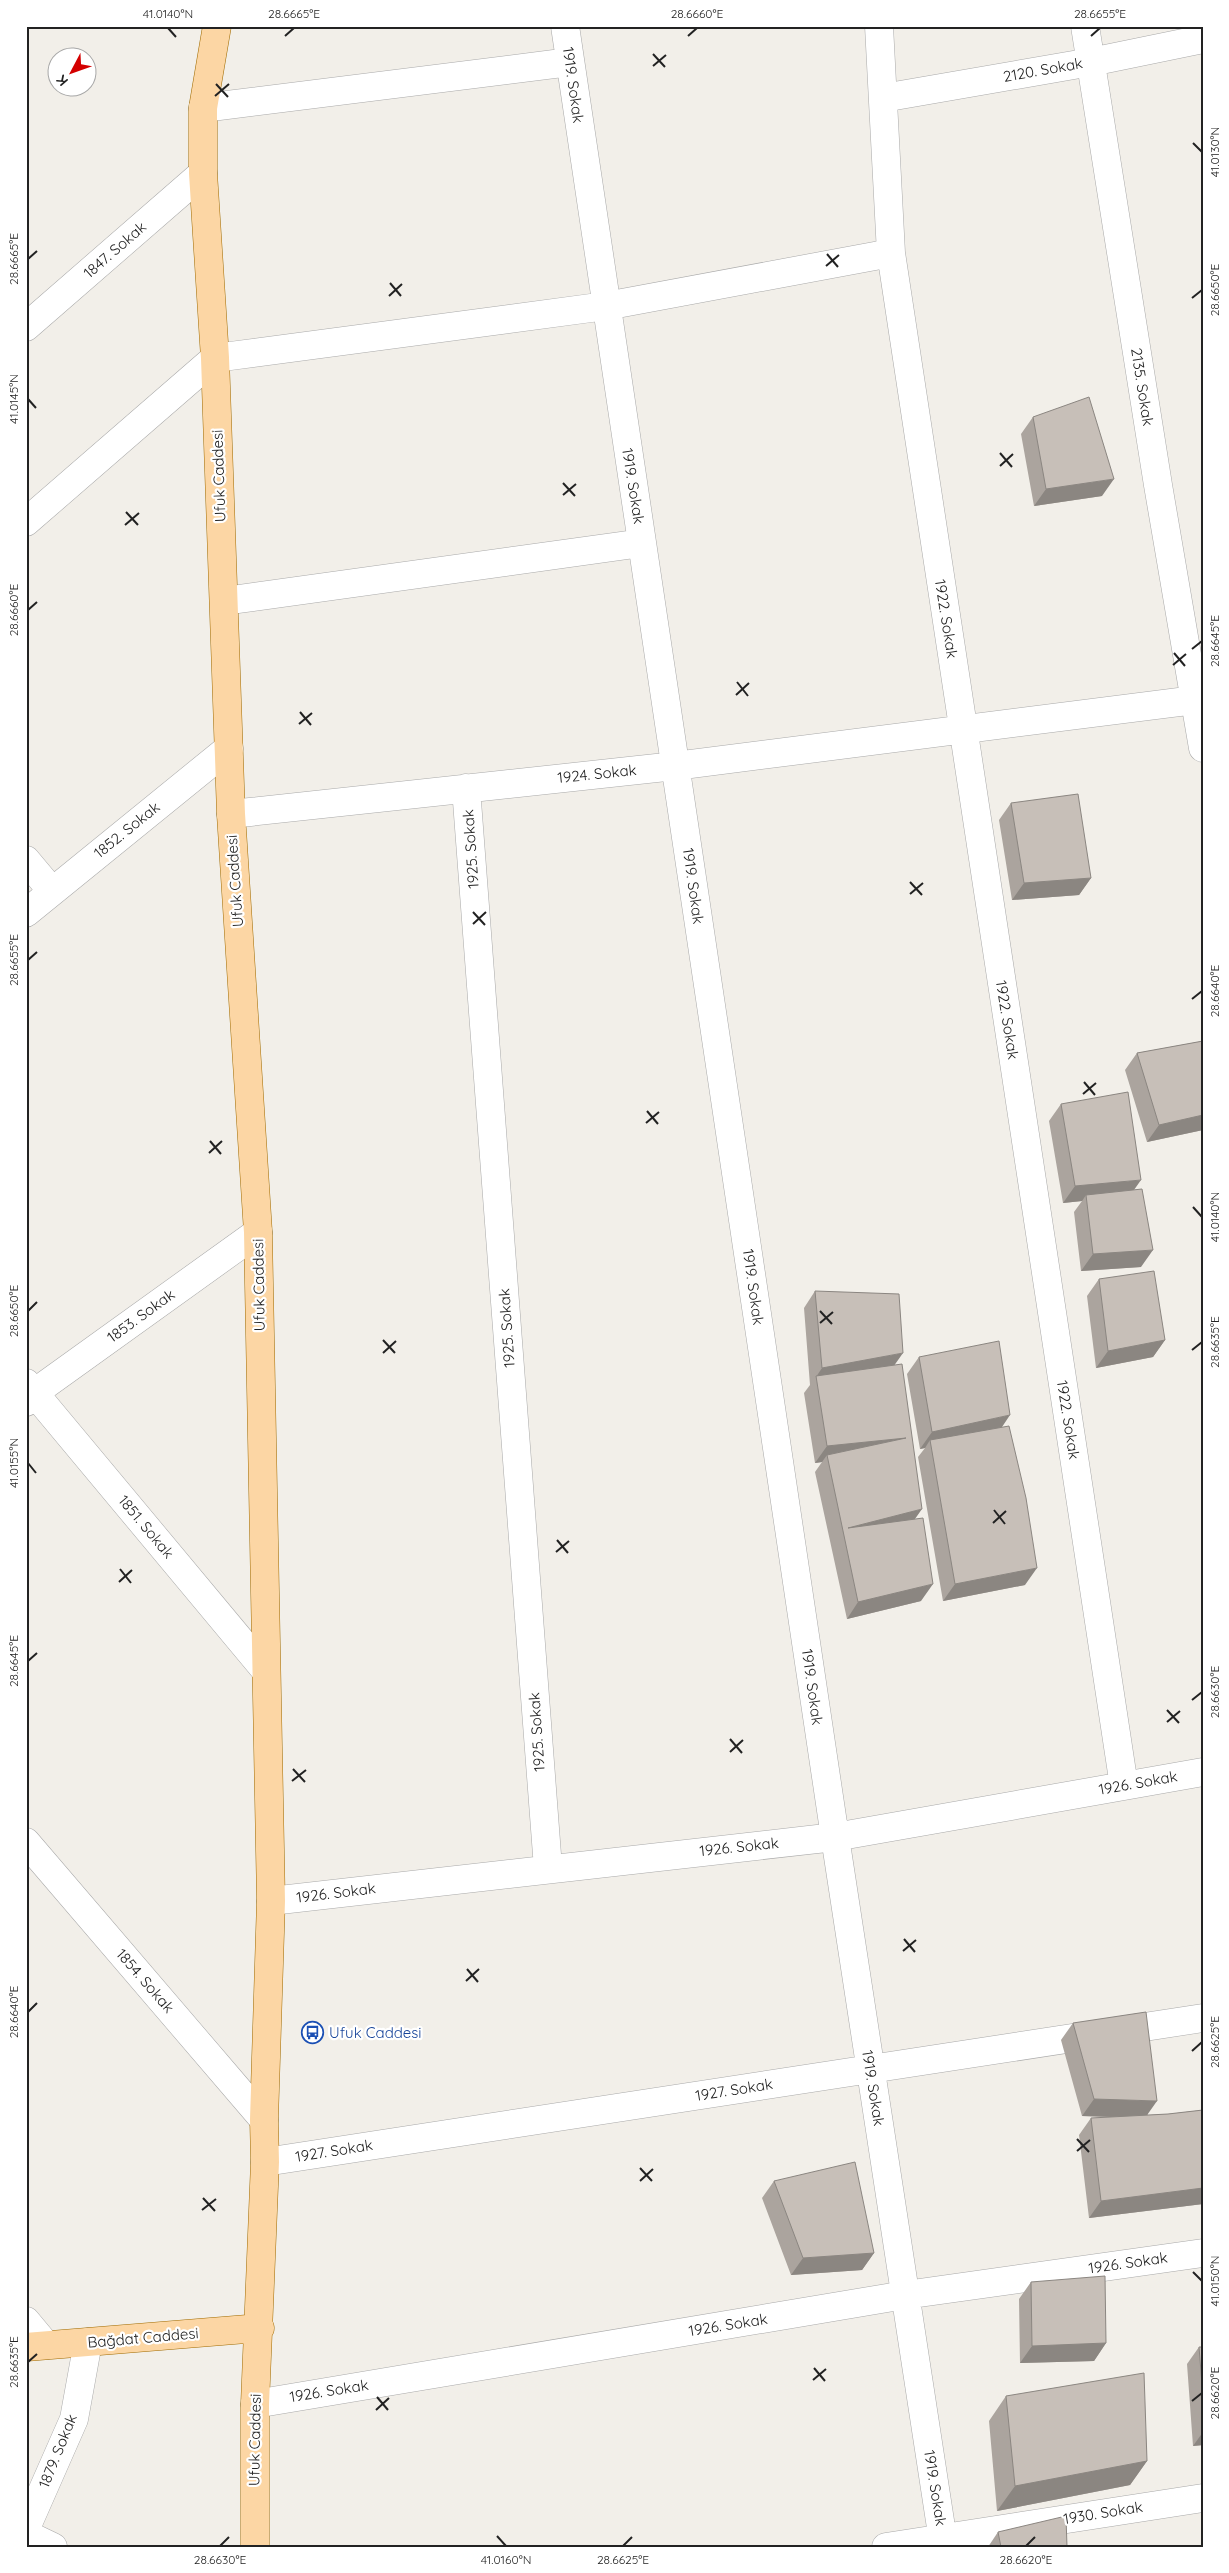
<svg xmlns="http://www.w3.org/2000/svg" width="1229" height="2573" viewBox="0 0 1229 2573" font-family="Quicksand,sans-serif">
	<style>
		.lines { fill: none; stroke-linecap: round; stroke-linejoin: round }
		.minor-casing { stroke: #a9a9a9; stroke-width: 29 }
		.major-casing { stroke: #a06b00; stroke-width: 29 }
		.minor { stroke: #fff; stroke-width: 28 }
		.major { stroke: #fcd6a4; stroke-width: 28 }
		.wall { fill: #aba49e }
		.shaded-wall { fill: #8b8681 }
		.building { fill: #c7bfb8; stroke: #8b8681 }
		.ticks { fill: none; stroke: #222; stroke-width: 2 }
		.labels { text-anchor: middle; stroke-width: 4.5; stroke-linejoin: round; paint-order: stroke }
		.street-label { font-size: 15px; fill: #222; stroke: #fff }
		.transit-label { font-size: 15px; fill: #164399; stroke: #fff; text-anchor: start }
		.neatline { fill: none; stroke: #222; stroke-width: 2 }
		.ticks-label { font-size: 12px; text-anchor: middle; fill: #222 }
	</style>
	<rect width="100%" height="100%" fill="#f2efe9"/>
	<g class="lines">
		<defs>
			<path id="minor" d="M565,26l270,1811 109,710
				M1085,26l73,459 45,263
				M883,98l208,-36 112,-23
				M203,108l367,-46
				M891,253l233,1533
				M26,327l177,-154
				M26,522l189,-164 391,-52 285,-53 -12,-227
				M224,601l418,-58
				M466,788l82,1080
				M231,814l444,-48 528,-67
				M26,860l26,31
				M26,913l203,-165
				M26,1383l240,288
				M26,1402l8,-9 224,-161
				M26,1842l238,278
				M271,1901l564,-64 368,-65
				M265,2162l938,-144
				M26,2321l20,24
				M255,2404l650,-109 298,-42
				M26,2528l48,-109 14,-77
				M26,2534l27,13
				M886,2547l317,-49"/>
			<path id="major" d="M217,26l-14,82v65l12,185 16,456 27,418 13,669 -7,219 1,42 -10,242v143
				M26,2347l234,-19"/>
		</defs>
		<!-- minor casing -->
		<use href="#minor" class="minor-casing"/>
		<!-- major casing -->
		<use href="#major" class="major-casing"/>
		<!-- minor -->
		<use href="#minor" class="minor"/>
		<!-- major -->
		<use href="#major" class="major"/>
	</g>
	<!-- wall -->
	<path class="wall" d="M1033,417l69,79 -68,10 -13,-72z
		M1011,803l80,75 -12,17 -67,5 -13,-80z
		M1203,1041v89l-56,12 -22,-72 12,-17z
		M1061,1104l73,86 7,77 -60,4 -7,-59 8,-11 -19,2 -14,-82z
		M1099,1279l66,61 -12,17 -57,11 -9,-72z
		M815,1291l80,74 20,154 6,82 -74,18 -32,-147 7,-10 -7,1 -11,-70 6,-8 -6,-77z
		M919,1357l83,70 23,158 -82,16 -25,-144 7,-9 -5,1 -13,-75z
		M1073,2023l75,92 20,-1 35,-4v94l-114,14 -10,-83 12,-17 24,-1 -33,-1 -21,-76z
		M774,2181l100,72 -12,17 -71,5 -29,-77z
		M1031,2282l75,61 -12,18 -74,2 -1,-64z
		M1199,2347h4v98l-10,1 -6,-82z
		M1006,2396l141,65 -17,24 -133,26 -8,-90z
		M998,2532l69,15h-79z"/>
	<!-- shaded-wall -->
	<path class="shaded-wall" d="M1114,479l-12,17 -68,10 12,-17z
		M1091,878l-12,17 -67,5 12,-17z
		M1203,1115v15l-56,12 12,-17z
		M1141,1180l-12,17 -43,-2 -4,6 -19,2 12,-17z
		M1153,1250l-12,17 -60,4 12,-17z
		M1165,1340l-12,17 -57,11 12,-17z
		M903,1353l-12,17 -75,7 6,-9z
		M1010,1415l-12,18 -68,7 -5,8 -5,1 12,-17z
		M906,1438l-79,17 -5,7 -7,1 12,-17z
		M922,1509l-12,17 -62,2z
		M1037,1568l-12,17 -82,16 12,-17z
		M933,1584l-12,17 -74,18 11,-17z
		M1094,2099l63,2 -12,17 -63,-2z
		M1203,2188v16l-114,14 12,-17z
		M874,2253l-12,17 -71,5 12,-17z
		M1106,2343l-12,18 -74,2 12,-17z
		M1203,2432v13l-10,1z
		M1147,2461l-17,24 -133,26 18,-25z"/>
	<!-- building -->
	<path class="building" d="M1089,397l25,82 -68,10 -13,-72z
		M1078,794l13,84 -67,5 -13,-80z
		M1203,1041v74l-44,10 -22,-72z
		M1128,1092l13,88 -66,6 -14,-82z
		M1142,1189l11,61 -60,4 -7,-59z
		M1154,1271l11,69 -57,11 -9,-72z
		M815,1291l84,3 4,59 -81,15z
		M999,1341l11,74 -78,17 -13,-75z
		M902,1364l20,145 -74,19 75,-10 10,66 -75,18 -31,-147 79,-17 -79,8 -11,-70z
		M1009,1426l17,72 11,70 -82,16 -25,-144z
		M1146,2012l11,89 -63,-2 -21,-76z
		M1203,2110v78l-102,13 -10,-83 77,-4z
		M855,2162l19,91 -71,5 -29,-77z
		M1105,2276l1,67 -74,3 -1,-64z
		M1199,2347h4v50z
		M1144,2373l3,88 -132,25 -9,-90z
		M1066,2516l1,31h-66l-3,-15z"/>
	<!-- ticks -->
	<path class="ticks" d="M168,28l8,9M285,36l9,-8M688,36l9,-8M1091,36l9,-8M653,54l12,13M653,66l13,-11M216,84l12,13M215,96l14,-12M1193,143l9,9M827,254l11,13M28,259l9,-8M826,266l13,-11M390,283l11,13M389,296l13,-12M1192,298l10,-8M28,399l8,9M1000,453l12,14M1000,466l13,-12M563,483l12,13M563,495l13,-11M126,512l12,13M125,525l14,-12M28,610l9,-8M1192,649l10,-8M1174,653l11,13M1173,665l13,-11M737,682l11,14M736,695l13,-12M300,712l11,13M299,724l13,-11M910,882l12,13M910,894l13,-11M473,912l12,13M473,924l13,-12M28,960l9,-8M1192,999l10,-8M1084,1082l11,13M1083,1094l13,-11M647,1111l11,13M646,1123l13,-11M210,1141l11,13M209,1153l13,-12M1193,1207l9,10M28,1311l9,-9M820,1311l12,13M820,1323l13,-11M383,1340l12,13M1192,1350l10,-8M383,1353l13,-12M28,1463l8,10M994,1510l11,14M993,1523l13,-12M557,1540l11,13M556,1552l13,-11M120,1569l11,14M119,1582l13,-12M28,1661l9,-8M1192,1700l10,-8M1167,1710l12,13M1167,1722l13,-11M730,1739l12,14M730,1752l13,-12M293,1769l12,13M292,1781l14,-11M904,1939l11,13M903,1951l13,-11M467,1969l11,13M466,1981l13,-12M28,2012l9,-9M1192,2051l10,-9M1077,2139l12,13M1077,2151l13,-11M640,2168l12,13M640,2181l13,-12M203,2198l12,13M202,2210l14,-11M1193,2272l9,9M28,2362l9,-8M814,2368l11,13M813,2380l13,-11M377,2397l11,13M1192,2401l10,-8M376,2410l13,-12M497,2536l9,10M220,2546l9,-9M623,2546l9,-9M1026,2546l9,-9"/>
	<!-- icons -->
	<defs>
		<symbol id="bus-ring" viewBox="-11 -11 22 22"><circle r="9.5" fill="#fff" stroke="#1a4fb4" stroke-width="1.5"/><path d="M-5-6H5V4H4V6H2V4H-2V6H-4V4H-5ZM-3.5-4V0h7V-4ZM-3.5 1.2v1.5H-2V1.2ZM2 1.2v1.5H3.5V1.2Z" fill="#1a4fb4"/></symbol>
	</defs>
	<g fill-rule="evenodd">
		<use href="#bus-ring" x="300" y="2020" width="25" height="25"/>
	</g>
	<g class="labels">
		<!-- street labels -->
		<g class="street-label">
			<text transform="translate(1043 70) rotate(-10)" y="5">2120. Sokak</text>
			<text transform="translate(573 85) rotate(82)" y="5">1919. Sokak</text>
			<text transform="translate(115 250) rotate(-41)" y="5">1847. Sokak</text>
			<text transform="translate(1142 387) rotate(81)" y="5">2135. Sokak</text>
			<text transform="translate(219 476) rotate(-92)" y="5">Ufuk Caddesi</text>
			<text transform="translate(633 486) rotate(81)" y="5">1919. Sokak</text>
			<text transform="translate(946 619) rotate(81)" y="5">1922. Sokak</text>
			<text transform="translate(597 774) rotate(-6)" y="5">1924. Sokak</text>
			<text transform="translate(127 830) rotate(-39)" y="5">1852. Sokak</text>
			<text transform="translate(471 849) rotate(-94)" y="5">1925. Sokak</text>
			<text transform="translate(235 881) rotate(-94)" y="5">Ufuk Caddesi</text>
			<text transform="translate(693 886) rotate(82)" y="5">1919. Sokak</text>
			<text transform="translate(1007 1020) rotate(81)" y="5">1922. Sokak</text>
			<text transform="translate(259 1285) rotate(-91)" y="5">Ufuk Caddesi</text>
			<text transform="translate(753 1287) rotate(82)" y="5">1919. Sokak</text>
			<text transform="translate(141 1316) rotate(-36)" y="5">1853. Sokak</text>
			<text transform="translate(507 1328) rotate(-94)" y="5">1925. Sokak</text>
			<text transform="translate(1068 1420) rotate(81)" y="5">1922. Sokak</text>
			<text transform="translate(146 1527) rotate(50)" y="5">1851. Sokak</text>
			<text transform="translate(812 1687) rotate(82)" y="5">1919. Sokak</text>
			<text transform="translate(537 1732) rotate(-94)" y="5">1925. Sokak</text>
			<text transform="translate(1138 1783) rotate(-10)" y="5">1926. Sokak</text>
			<text transform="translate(739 1847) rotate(-6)" y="5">1926. Sokak</text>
			<text transform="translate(336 1893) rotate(-7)" y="5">1926. Sokak</text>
			<text transform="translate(145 1981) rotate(49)" y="5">1854. Sokak</text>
			<text transform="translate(873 2088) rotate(81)" y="5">1919. Sokak</text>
			<text transform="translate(734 2090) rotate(-9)" y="5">1927. Sokak</text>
			<text transform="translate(334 2151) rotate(-9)" y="5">1927. Sokak</text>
			<text transform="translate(1128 2263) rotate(-8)" y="5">1926. Sokak</text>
			<text transform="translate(728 2325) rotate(-9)" y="5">1926. Sokak</text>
			<text transform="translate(143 2338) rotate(-5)" y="5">Bağdat Caddesi</text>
			<text transform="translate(329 2391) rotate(-9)" y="5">1926. Sokak</text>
			<text transform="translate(255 2440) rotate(-89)" y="5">Ufuk Caddesi</text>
			<text transform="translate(58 2451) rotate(-68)" y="5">1879. Sokak</text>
			<text transform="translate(935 2488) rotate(81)" y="5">1919. Sokak</text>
			<text transform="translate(1103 2513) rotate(-9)" y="5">1930. Sokak</text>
		</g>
		<!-- transit labels -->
		<g class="transit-label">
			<text x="329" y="2038">Ufuk Caddesi</text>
		</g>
	</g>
	<!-- border -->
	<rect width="1229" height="2573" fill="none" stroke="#ffffff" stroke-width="55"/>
	<!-- north arrow -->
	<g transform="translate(72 72) rotate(229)"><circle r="24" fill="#ffffff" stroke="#a7a7a7"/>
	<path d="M0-4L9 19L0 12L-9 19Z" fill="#d40000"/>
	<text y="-8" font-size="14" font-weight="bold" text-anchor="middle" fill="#222222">K</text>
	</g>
	<rect x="28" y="28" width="1174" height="2518" class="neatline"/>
	<g class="ticks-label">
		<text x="168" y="18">41.0140°N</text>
		<text x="294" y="18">28.6665°E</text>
		<text x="697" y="18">28.6660°E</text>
		<text x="1100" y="18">28.6655°E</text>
		<text transform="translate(1215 152) rotate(-90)" y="4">41.0130°N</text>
		<text transform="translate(14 259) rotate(-90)" y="4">28.6665°E</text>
		<text transform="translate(1215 290) rotate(-90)" y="4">28.6650°E</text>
		<text transform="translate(14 399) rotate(-90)" y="4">41.0145°N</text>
		<text transform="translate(14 610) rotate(-90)" y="4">28.6660°E</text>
		<text transform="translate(1215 641) rotate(-90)" y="4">28.6645°E</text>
		<text transform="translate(14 960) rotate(-90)" y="4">28.6655°E</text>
		<text transform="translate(1215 991) rotate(-90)" y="4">28.6640°E</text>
		<text transform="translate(1215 1217) rotate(-90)" y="4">41.0140°N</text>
		<text transform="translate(14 1311) rotate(-90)" y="4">28.6650°E</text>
		<text transform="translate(1215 1342) rotate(-90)" y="4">28.6635°E</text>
		<text transform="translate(14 1463) rotate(-90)" y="4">41.0155°N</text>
		<text transform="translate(14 1661) rotate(-90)" y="4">28.6645°E</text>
		<text transform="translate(1215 1692) rotate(-90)" y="4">28.6630°E</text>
		<text transform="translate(14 2012) rotate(-90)" y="4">28.6640°E</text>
		<text transform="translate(1215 2042) rotate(-90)" y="4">28.6625°E</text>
		<text transform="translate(1215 2281) rotate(-90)" y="4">41.0150°N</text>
		<text transform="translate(14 2362) rotate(-90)" y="4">28.6635°E</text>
		<text transform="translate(1215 2393) rotate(-90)" y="4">28.6620°E</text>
		<text x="220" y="2564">28.6630°E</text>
		<text x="506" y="2564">41.0160°N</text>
		<text x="623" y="2564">28.6625°E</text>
		<text x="1026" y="2564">28.6620°E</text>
	</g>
</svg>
